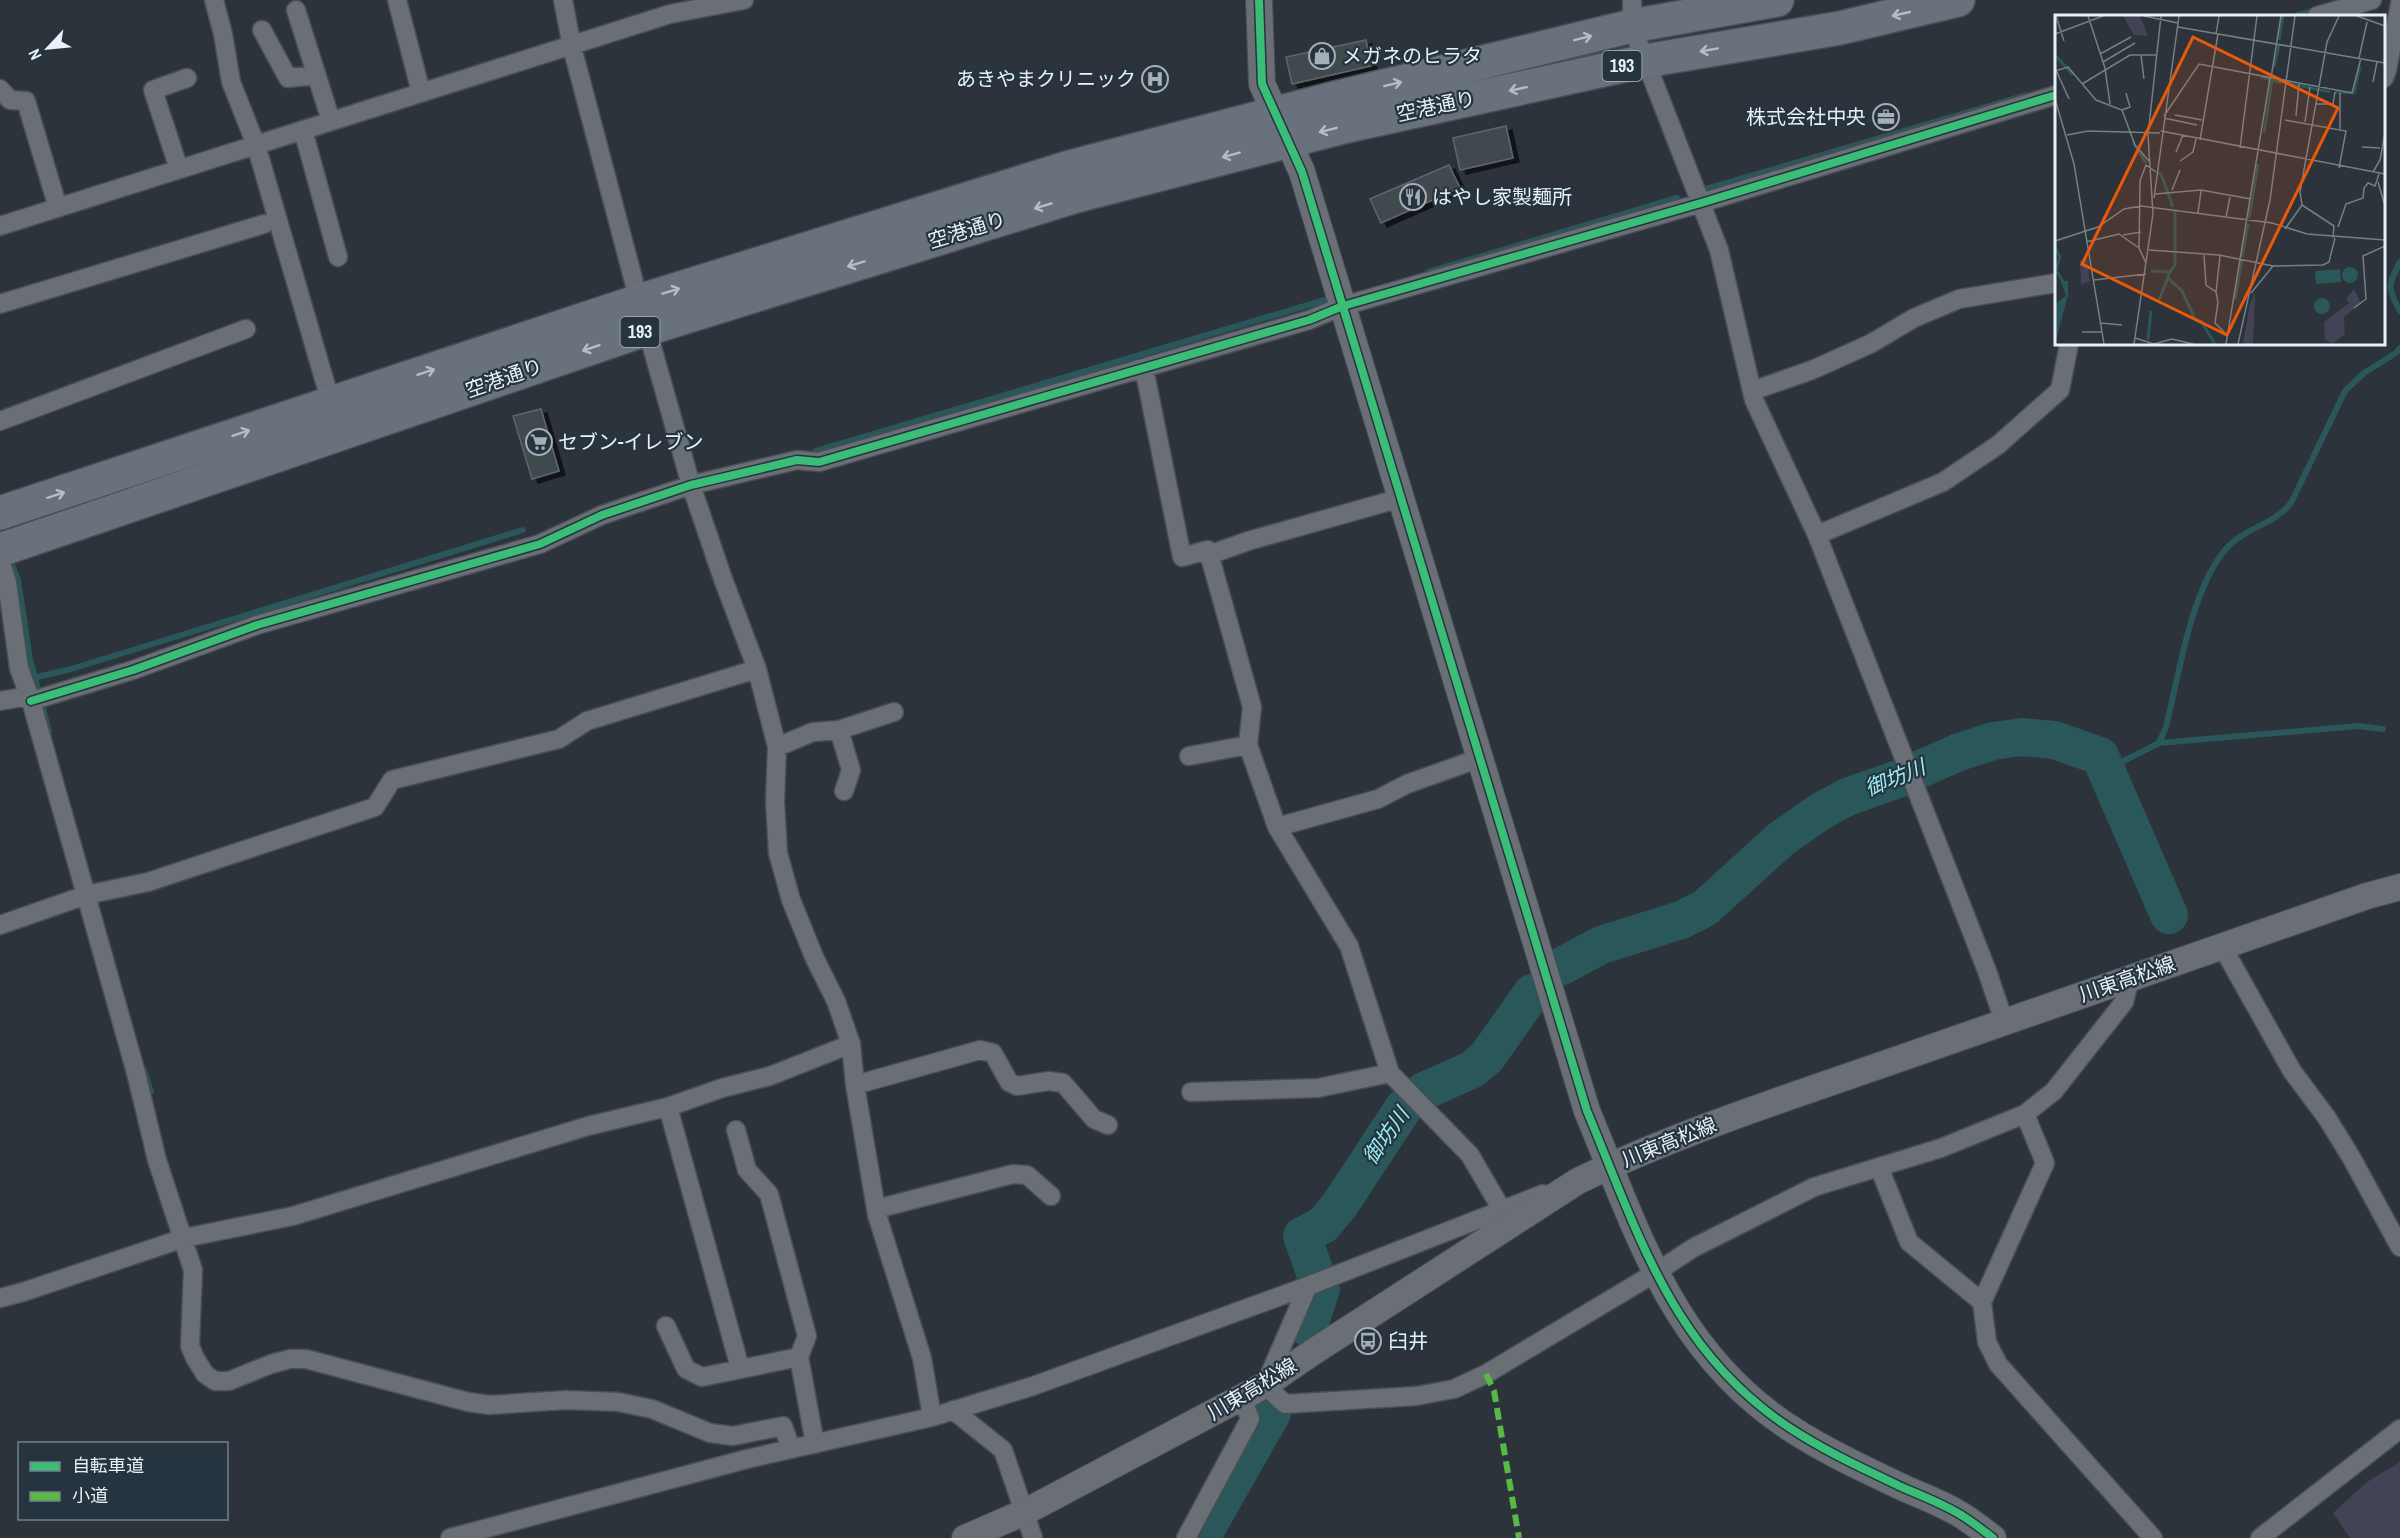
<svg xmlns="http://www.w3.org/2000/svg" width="2400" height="1538" viewBox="0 0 2400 1538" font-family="'Archivo Narrow','Noto Sans JP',sans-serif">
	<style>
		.green { fill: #434356 }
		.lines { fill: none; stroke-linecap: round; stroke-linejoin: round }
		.stream { stroke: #2a5759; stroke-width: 6 }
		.river { stroke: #2a5759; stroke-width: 38 }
		.building { fill: #40484d; stroke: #5f666c; stroke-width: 1.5; filter: url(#shadow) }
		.street-casing { stroke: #484e54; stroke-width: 21 }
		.secondary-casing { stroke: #484e54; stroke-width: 28 }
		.highway-casing { stroke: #484e54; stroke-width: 36 }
		.street { stroke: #696f75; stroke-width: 18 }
		.secondary { stroke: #696f75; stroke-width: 26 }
		.highway { stroke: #69717c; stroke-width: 33 }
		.quiet { stroke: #58b947; stroke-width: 6; stroke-dasharray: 12 6; stroke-linecap: butt }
		.cycleway-casing { stroke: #263440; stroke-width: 11 }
		.cycleway { stroke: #3abd76; stroke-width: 8 }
		.oneway { stroke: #b5bec7 }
		.labels { text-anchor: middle; stroke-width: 4.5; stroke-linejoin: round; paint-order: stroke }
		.shield { fill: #263440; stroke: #aeb8c2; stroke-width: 1.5 }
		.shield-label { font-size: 18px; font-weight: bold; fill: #e8f1f9 }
		.poi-label { font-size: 20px; fill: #e8f1f9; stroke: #263440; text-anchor: start }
		.street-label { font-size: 20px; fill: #e8f1f9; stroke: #263440 }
		.water-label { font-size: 21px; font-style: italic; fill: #99eff2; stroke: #263440 }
		.inset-river { fill: none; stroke: #2a5759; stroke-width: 3 }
		.inset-road { fill: none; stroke: #777f86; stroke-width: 1.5 }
		.view { fill: #e8590c; fill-opacity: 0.15; stroke: #e8590c; stroke-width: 3 }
		.inset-edge { fill: none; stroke: #e8f1f9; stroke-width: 3 }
	</style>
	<defs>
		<filter id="shadow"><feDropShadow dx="6" dy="4" stdDeviation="0" flood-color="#0009"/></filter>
	</defs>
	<rect width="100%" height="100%" fill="#2c333a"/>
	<!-- green -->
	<path class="green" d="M2400,1462v76h-50l-17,-25 34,-31z"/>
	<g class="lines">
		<!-- stream -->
		<path class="stream" d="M2295,16l21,-6
			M1699,191l328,-96
			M2400,262c-12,23 -13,26 0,49
			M1428,272l249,-74
			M816,451l509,-151
			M9,557l9,23 12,79 19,72
			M33,678l38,-9 452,-139
			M2159,743l199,-17 25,3
			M2104,766l16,-3 39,-20 7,-16c13,-52 25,-137 59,-177 18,-22 49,-25 66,-47l54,-112 19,-18 32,-20 4,-5
			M144,1070l7,22"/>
		<!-- river -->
		<path class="river" d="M1562,966l39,-21 80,-25 24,-12 76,-69 40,-28 26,-14 51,-18 61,-27 34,-11 29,-4 32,3 46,16 69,159
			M1316,1275l-14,-39 21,-11 18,-22 63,-96 20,-16 49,-22 14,-12 45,-64
			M1308,1328l13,-39
			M1201,1538l71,-125"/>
	</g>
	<!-- building -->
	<path class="building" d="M1366,40l5,26 -79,18 -6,-27z
		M1506,126l7,32 -53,12 -7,-32z
		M1449,165l11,23 -79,35 -11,-24z
		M541,409l18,62 -27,8 -19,-63z"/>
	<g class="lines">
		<defs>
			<path id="street" d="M214,0l9,34 8,48 25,63 75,258
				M397,0l24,92
				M563,0l9,47 67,254 52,184 32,94 34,90 20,78 -2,55 3,51 13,47 24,59 21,42 15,43 4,41 22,130 45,143 10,59
				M1632,0v26l87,224 35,150 63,135 170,436 17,50
				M296,10l35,111
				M2317,16l55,-16
				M262,30l26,48 28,-3
				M2384,78l3,-8 13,-66
				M0,89l10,11 16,1 32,107
				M303,130l35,127
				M179,169l-26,-79 34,-12
				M0,226l670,-212 74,-14
				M0,304l264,-80
				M1144,368l38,189 26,-7 44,157 -4,38 29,82 72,119 41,127 80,82 32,55
				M1752,391l60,-21 58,-26 44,-26 45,-19 97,-16
				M0,421l246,-92
				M1817,535l126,-53 55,-37 62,-55 9,-46
				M1209,555l39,-14 153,-43
				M0,560l7,22 12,86 12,33 55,194 50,178 21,87 36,110 -3,76 5,12 10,16 10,7h14l42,-17 19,-5h16l162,43 22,3 76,-5 52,2 34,7 58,24 23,3 50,-10 8,23
				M0,701l29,-5
				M31,701l102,-31 124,-45 283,-81 62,-29 89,-30 106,-25 22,2 490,-142 34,-14 358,-103 355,-108
				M839,730l12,40 -7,21
				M777,747l36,-15 26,-2 55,-18
				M1189,756l59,-11
				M1277,827l101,-28 29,-15 73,-26
				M0,925l86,-30 62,-13 227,-75 17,-27 167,-41 28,-18 170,-52
				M2222,946l70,125 35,47 24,39 49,90
				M855,1085l125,-35 13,3 16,29 8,4 32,-5 14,2 31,36 14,6
				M1191,1092l127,-4 72,-15
				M668,1107l72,261
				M2025,1114l20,49 -63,139 5,40 11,22 155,174
				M736,1130l11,40 22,24 38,142 -8,21 16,87
				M1879,1167l30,75 73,60
				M876,1209l137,-35 14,1 24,21
				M1308,1286l-43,99 20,19 131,-8 38,-7 32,-15 169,-101 38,-25 121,-61 127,-39 84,-34 29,-23 70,-89 6,-24
				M0,1298l23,-6 161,-54 109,-22 295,-90 80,-19 54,-19 48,-12 81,-32
				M666,1326l20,43 16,8 97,-20
				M953,1410l50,40 30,88
				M450,1538l297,-79 185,-42 101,-31 275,-100 235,-92
				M1186,1538l64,-119 -8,-21
				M2260,1538l140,-109"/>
			<path id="secondary" d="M1259,0l3,84 40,88 285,939c53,127 88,248 214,324 34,21 69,37 105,54 17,7 34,14 50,23 13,7 25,17 37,26
				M965,1538l60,-26 240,-127 48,-33 265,-171c100,-48 205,-82 309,-118 160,-57 320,-112 480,-167l33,-9"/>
			<path id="highway" d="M0,513l639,-212 431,-134 265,-69 297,-72 145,-26
				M0,550l647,-221 429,-133 267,-69 302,-66 195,-33 118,-28"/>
		</defs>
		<!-- street casing -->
		<use href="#street" class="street-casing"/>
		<!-- secondary casing -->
		<use href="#secondary" class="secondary-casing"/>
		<!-- highway casing -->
		<use href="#highway" class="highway-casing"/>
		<!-- street -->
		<use href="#street" class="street"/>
		<!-- secondary -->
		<use href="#secondary" class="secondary"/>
		<!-- highway -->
		<use href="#highway" class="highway"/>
		<!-- quiet -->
		<path class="quiet" d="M1486,1374l8,17 25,147"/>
		<defs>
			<path id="cycleway" d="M1259,0l3,84 40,88 285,939c53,127 88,248 214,324 34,21 69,37 105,54 17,7 34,14 50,23 13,7 25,17 37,26
				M31,701l102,-31 124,-45 283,-81 62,-29 89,-30 106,-25 22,2 490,-142 34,-14 358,-103 355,-108"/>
		</defs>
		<!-- cycleway casing -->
		<use href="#cycleway" class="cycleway-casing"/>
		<!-- cycleway -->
		<use href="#cycleway" class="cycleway"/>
	</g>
	<!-- one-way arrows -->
	<defs><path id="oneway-shaft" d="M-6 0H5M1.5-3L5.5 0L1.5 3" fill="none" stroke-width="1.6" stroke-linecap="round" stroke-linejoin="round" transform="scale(1.5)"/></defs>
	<g class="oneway">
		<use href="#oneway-shaft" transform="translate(1901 14) rotate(167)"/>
		<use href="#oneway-shaft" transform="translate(1583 38) rotate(-14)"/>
		<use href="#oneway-shaft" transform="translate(1709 50) rotate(170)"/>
		<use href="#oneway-shaft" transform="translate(1393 84) rotate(-14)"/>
		<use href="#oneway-shaft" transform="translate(1518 89) rotate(168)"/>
		<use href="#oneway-shaft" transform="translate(1328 130) rotate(166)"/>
		<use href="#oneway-shaft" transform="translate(1231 155) rotate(165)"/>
		<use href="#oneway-shaft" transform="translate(1043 206) rotate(163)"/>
		<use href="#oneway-shaft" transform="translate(856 264) rotate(163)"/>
		<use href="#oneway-shaft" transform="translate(671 291) rotate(-17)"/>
		<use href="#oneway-shaft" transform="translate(591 348) rotate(161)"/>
		<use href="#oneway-shaft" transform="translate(426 372) rotate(-18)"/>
		<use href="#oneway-shaft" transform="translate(241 433) rotate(-18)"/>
		<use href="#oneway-shaft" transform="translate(56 495) rotate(-18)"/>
	</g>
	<!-- icons -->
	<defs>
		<symbol id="shop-ring" viewBox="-11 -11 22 22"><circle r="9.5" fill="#263440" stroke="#a6aeb6" stroke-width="1.5"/><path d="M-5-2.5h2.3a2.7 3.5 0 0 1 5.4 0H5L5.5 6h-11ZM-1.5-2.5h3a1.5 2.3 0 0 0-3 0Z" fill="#a6aeb6"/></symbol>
		<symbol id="hospital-ring" viewBox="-11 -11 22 22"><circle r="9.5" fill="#263440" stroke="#a6aeb6" stroke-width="1.5"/><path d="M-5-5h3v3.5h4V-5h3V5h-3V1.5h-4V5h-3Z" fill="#a6aeb6"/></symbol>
		<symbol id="office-ring" viewBox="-11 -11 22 22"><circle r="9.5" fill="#263440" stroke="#a6aeb6" stroke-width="1.5"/><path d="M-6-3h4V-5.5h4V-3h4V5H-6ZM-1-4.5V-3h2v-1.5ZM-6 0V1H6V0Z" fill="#a6aeb6"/></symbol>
		<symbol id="restaurant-ring" viewBox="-11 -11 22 22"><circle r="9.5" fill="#263440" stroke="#a6aeb6" stroke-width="1.5"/><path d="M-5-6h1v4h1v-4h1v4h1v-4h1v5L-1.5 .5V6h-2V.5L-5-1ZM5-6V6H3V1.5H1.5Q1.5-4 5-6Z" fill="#a6aeb6"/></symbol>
		<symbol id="supermarket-ring" viewBox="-11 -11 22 22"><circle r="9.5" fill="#263440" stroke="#a6aeb6" stroke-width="1.5"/><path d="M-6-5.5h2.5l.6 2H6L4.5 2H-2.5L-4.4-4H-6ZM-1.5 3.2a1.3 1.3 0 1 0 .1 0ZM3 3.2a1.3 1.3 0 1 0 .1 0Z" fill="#a6aeb6"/></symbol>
		<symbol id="bus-ring" viewBox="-11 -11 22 22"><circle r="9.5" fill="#263440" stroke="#a6aeb6" stroke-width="1.5"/><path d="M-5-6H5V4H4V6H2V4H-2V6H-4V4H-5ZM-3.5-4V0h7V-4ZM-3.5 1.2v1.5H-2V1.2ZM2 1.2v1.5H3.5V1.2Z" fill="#a6aeb6"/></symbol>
	</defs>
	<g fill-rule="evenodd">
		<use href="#shop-ring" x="1307" y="41" width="30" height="30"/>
		<use href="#hospital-ring" x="1140" y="64" width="30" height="30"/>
		<use href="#office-ring" x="1871" y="102" width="30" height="30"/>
		<use href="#restaurant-ring" x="1398" y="182" width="30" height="30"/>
		<use href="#supermarket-ring" x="524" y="427" width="30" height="30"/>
		<use href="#bus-ring" x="1353" y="1326" width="30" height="30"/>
	</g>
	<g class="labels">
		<!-- shield labels -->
		<g class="shield">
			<rect x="1602.5" y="51" width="39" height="30" rx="4.5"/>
			<rect x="620.5" y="317" width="39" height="30" rx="4.5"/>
		</g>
		<g class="shield-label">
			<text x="1622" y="72">193</text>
			<text x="640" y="338">193</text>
		</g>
		<!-- poi labels -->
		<g class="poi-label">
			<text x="1342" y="63">メガネのヒラタ</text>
			<text x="1136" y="86" text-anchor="end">あきやまクリニック</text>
			<text x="1866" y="124" text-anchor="end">株式会社中央</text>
			<text x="1432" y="204">はやし家製麺所</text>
			<text x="558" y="449">セブン-イレブン</text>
			<text x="1388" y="1348">臼井</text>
		</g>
		<!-- street labels -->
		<g class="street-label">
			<text transform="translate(1436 106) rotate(-12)" y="7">空港通り</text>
			<text transform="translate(967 230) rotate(-17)" y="7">空港通り</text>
			<text transform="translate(504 378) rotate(-19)" y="7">空港通り</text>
			<text transform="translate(2127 979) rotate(-19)" y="7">川東高松線</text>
			<text transform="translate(1669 1142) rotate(-22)" y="7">川東高松線</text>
			<text transform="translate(1252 1389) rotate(-31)" y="7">川東高松線</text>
		</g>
		<!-- water labels -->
		<g class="water-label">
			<text transform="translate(1895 778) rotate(-22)" y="7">御坊川</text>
			<text transform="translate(1386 1136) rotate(-55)" y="7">御坊川</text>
		</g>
	</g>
	<!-- overview -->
	<g transform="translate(2055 15)">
		<rect width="330" height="330" fill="#2c333a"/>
		<path d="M68,1h17l8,20 -14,-1zM32,244l3,22 -9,4 -1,-25zM299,274l7,14 -17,14 1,17 -13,10 -7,-5 -1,-17 25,-19 -3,-4zM200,277l-2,52h-10l7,-40z" fill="#434356"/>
		<path d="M287 260a8 8 0 1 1 16 0a8 8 0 1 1-16 0ZM285,254l1,13 -25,2 -1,-13zM6,266h7v14l-13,49v-40l11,-8zM259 291a8 8 0 1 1 16 0a8 8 0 1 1-16 0Z" fill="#2a5759"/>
		<path class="inset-river" d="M224,25l4,-24M0,40l18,20M219,52l5,-22M206,62l22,6M233,68l42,9M280,77l19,1 6,-26M209,118l8,-53M78,128l13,20M102,158l4,1 12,33M194,203l9,-54M0,232l5,10 -4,13 9,15M187,242l6,-33M96,256l19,1 5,-7v-54M114,257l-1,6 14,13 13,28 6,2 14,23M180,284l7,-39M104,285l9,-22M93,325l3,-29"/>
		<path class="inset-road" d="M1,1l8,25M33,1l17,52 5,36M89,1l34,7M302,1l28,10M123,12l207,36M0,19l48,-18M161,19l3,-18M45,39l31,-17M86,40l3,24M304,43l8,-36M48,47l32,-19M1,55l13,29M0,56l13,-4 28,33 26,10 13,35 14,16M216,63l10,-62M318,67l4,-20M27,69l48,-29h26M285,78v36M0,84l19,65 30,180M261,89h17l2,-12M67,95l8,-3 -4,-14M120,100l27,5M109,101l35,-52 153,29 9,-35M241,101l3,-32M109,103l33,7M230,105l61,11 -7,37M250,107l5,-35M106,116l224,43M12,120l21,-4 72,2M145,125l18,-106M307,132l18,1M185,133l17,-132M121,137l7,-17M125,146l13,-9 3,-13M318,157l7,-12 5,-27M323,167l7,24M117,175l8,-20M100,179l46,-4 50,9M99,183l25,-182M247,190l32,21 -1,12M143,198l3,-22M171,202l4,-20M283,212l8,-23 17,-6 1,-10 4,-5 7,3 4,-12M230,214l17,-24 -2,-13 27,-150 12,-26M68,220l18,-3M0,226l43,-14 26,-18 17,-3 131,17 35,11 78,6M31,227l33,-8 20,14M94,235l70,5 54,11 50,-1 6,-3 6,-24M149,240l2,30 10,7 2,10 -3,21 12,12M91,248l-7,-15 1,-67 6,-16 10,7M39,265l52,-6M161,277l4,-36M196,278l22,-27M299,293l12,-9 -3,-43 22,-10M46,308l21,2M27,317h20M80,323l19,6 18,-5 21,5M79,329l19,-130 -5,-79 13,-119M171,329l44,-266M183,329l32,-144 25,-184"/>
		<path class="view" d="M138,22l145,71 -111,227 -145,-71z"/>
		<rect width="330" height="330" class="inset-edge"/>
	</g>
	<!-- legend -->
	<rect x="18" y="1442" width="210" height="78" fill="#263440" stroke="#74808a" stroke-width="1.5"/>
	<rect x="30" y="1462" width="30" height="9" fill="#3abd76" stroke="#74808a" stroke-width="1.5"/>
	<text x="72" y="1472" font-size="18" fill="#e8f1f9">自転車道</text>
	<rect x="30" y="1492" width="30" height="9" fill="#58b947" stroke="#74808a" stroke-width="1.5"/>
	<text x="72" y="1502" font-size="18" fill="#e8f1f9">小道</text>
	<!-- north arrow -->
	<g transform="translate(48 48) rotate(244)" stroke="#263440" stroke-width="4.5" paint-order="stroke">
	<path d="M0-4.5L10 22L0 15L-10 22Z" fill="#e8f1f9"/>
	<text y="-9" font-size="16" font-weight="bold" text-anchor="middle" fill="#e8f1f9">N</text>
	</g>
</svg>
